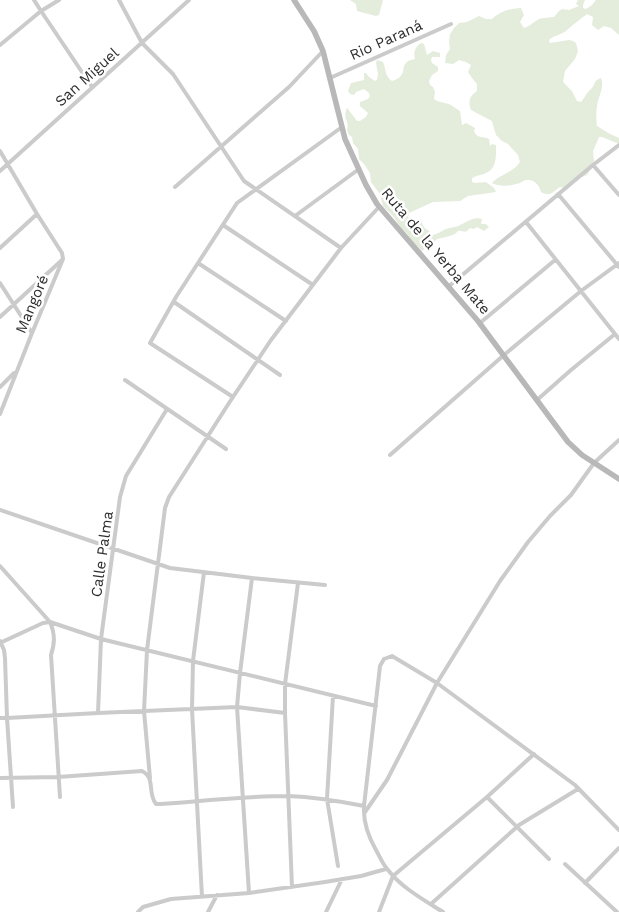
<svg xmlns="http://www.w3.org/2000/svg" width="619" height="912" viewBox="0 0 619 912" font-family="'Work Sans',sans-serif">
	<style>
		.green { fill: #e4ecdc }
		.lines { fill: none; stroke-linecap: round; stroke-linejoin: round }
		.minor { stroke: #cbcbcb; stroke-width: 4 }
		.secondary { stroke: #b8b8b8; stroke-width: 5.5 }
		.labels { text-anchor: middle; stroke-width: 5; stroke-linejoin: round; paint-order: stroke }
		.street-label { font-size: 15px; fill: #2e2e2e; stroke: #fff }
	</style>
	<rect width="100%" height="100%" fill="#fff"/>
	<!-- green -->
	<path class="green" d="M350,0h33l-4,15 -3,1 -19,-5 -1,-7z
		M578,0h7l-2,5v3l3,1 6,-4 4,-5h23v35l-8,-7 -7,-2 -6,4 -6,-5 1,-8 -6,-3c-7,5 -14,11 -20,16 -5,5 -13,5 -18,10l1,3 19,-3 4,1 3,2 2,8 -3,8 -10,12 -2,11 9,9 5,10 4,1c3,-3 4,-7 8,-11 1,-1 2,-2 3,-3 4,-5 1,-7 9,-10 4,9 -3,19 -4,28 -1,6 -1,14 0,20l13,8 9,4v6l-17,-7h-3l-6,14 1,10 -6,13 -3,2 -7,2 -11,10 -7,-1c-7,5 -10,10 -19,5 -1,-6 -7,-13 -14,-12 -3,0 -5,2 -7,3 -9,3 -20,4 -28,0 8,-9 21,-10 28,-21l-2,-7 -10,-11 -6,-3 -6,-6 -4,-14 -21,-11c-3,-9 -2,-13 6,-19v-7l-5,-6 -4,-6 3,-7 -5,-3 -7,-2 -6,4 -8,-1 1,-8 4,-6 -1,-7 1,-8 4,-6 5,-5 8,-1 12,-6 7,3h6c9,-8 17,-10 29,-11l3,7 -4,7 4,6c6,-2 7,-4 12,-7 5,-4 12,-3 18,-4l5,-6 3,-2 7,1 10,-4 -3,-2z
		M421,43l3,1 3,11 6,-4 7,2v4h-8l-1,3 1,3 6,4v4l-6,4 -3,6 1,4 3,2 2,5 -1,7c5,4 9,3 15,5 4,2 7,5 11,7l2,14 4,-2 9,5 -1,3c3,8 9,5 15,8l1,7 2,-2 4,1c0,9 1,22 -8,27 -5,3 -11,3 -16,6v4l3,1 11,-1 8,6 2,4 -28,4 -8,5 -27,1 -24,11 -1,4 2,3 11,-1c3,13 6,8 12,16 4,-1 7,-3 11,-5 5,-3 11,-2 16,-5 7,-3 14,-9 22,-6l-1,5h5l3,3 -5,4 -7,-4 -3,2 -4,-1c-6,7 -6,2 -12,3 -1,1 -2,2 -3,3 -5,2 -13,4 -18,5l-7,8 -6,-2v4l-2,2 -12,-11 -2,-5 -7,-7 -8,-12 -10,-10 -3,-12 -9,-12 -1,-9 -6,-9 -5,-5 -1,-10 -5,-6 -1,-6 -3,-2 -2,-5c3,-8 -5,-12 0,-22l1,1 9,12h3l6,-4 2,-4 -8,-7v-4l8,-3 2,-3 -1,-3 -5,-4 -8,3 -2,3 -4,-1 -2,-3 3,-8 13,-3v-7h2l3,4 6,4 2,-1 1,-6 -2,-11 1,-3 6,2c3,7 2,15 9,19 16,-5 8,-13 15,-19 2,-2 5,-2 8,-3 -2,-7 0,-12 6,-16z"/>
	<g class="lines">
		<!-- minor -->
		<path class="minor" d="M34,0l7,11 51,76
			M119,0l23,43 31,31 71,107 97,67
			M0,45l41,-34 18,-11
			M330,78l121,-54
			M0,151l37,63 25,39 1,6
			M593,165l26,30
			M0,171l189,-171
			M175,187l114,-100 34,-36
			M558,194l61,73
			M295,216l64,-47
			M526,222l93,117
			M223,225l90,60
			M0,248l37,-34
			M198,263l39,-60 105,-76
			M0,283l32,50
			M448,287l145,-122 26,-20
			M174,302l106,73
			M0,317l62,-57
			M480,323l75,-63
			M125,380l101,69
			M0,387l14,-14
			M233,397l-83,-54 26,-46 22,-34 88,58
			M537,400l34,-30 44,-36
			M0,414l32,-81 31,-74
			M390,455l114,-100 77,-64 38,-28
			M0,510l170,58 82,10 73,7
			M0,566l50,56c5,12 5,21 1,33l9,142
			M252,578l-12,95 -3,34 48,6 7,174
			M0,641l4,9 1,8 2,60 91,-5 139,-6 12,186
			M0,643l43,-20 7,-1 51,17 275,67
			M333,696l-6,103 11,67
			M98,713l3,-74 19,-142 6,-21 41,-67
			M285,713v-29l13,-101
			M0,718h7l6,89
			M0,778l58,-1 84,-6c14,7 5,22 14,33h5c42,-3 84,-8 127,-8 26,1 51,5 76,10
			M150,778l-6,-67 3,-61 18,-142 4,-11 60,-94 42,-63 70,-92 38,-41
			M487,797l47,-43
			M365,812l22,-32 50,-97 138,102 44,45
			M565,864l52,48
			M585,883l34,-35
			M202,897l-10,-188 1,-48 11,-89
			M431,904l88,-79 59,-36
			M138,912l5,-5 28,-8 78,-6 76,-11 36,-6 25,-7
			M208,912l9,-17
			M326,912l16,-33
			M379,912l14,-36 94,-79 62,62
			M443,912c-19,-12 -41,-24 -55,-42 -5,-5 -8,-13 -12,-20 -8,-14 -13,-28 -12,-44l16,-140 4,-7 8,-3 45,27 63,-102 28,-39 22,-26 21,-21 23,-32 25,-23"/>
		<!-- secondary -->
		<path class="secondary" d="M294,0l20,31 9,20 22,88 21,46 11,19 101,117 90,121 14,13 37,24"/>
	</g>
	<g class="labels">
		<!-- street labels -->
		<g class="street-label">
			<text transform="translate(386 40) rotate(-24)" y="5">Rio Paraná</text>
			<text transform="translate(87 77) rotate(-42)" y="5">San Miguel</text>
			<text transform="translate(436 251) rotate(50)" y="5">Ruta de la Yerba Mate</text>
			<text transform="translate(32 304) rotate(-67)" y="5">Mangoré</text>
			<text transform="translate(102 554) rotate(-82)" y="5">Calle Palma</text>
		</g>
	</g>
</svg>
